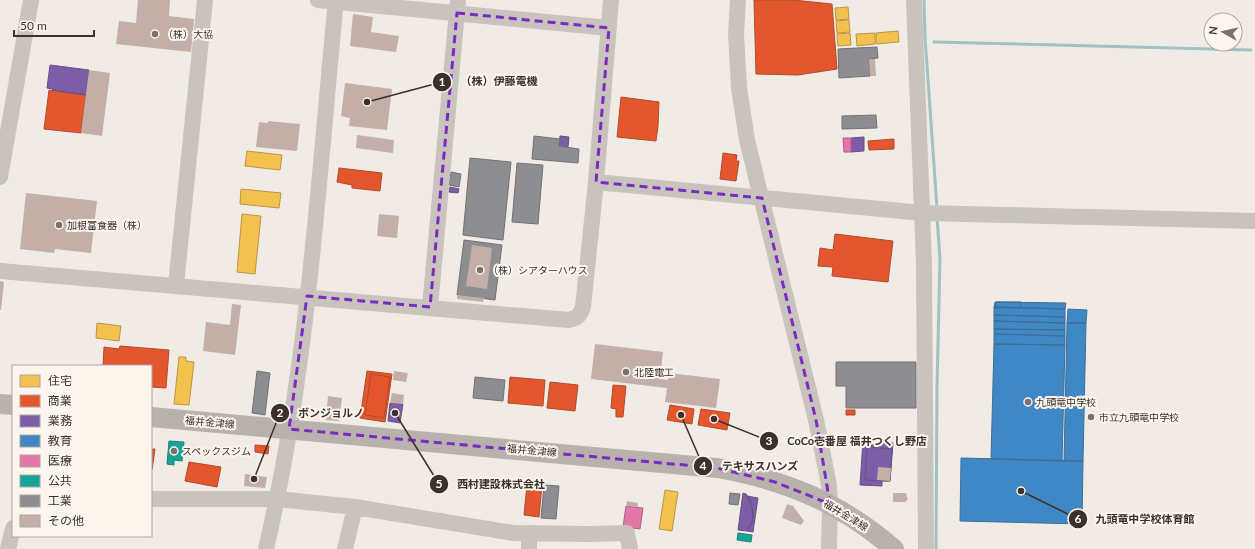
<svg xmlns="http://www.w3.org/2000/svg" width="1255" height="549" viewBox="0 0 1255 549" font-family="Lato,'Noto Sans JP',sans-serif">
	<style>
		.homes { fill: #f2c14e; stroke: #bb9644 }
		.shops { fill: #e4572e; stroke: #b14b2d }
		.offices { fill: #7b5ea7; stroke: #685082 }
		.schools { fill: #3f88c5; stroke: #3e6e97 }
		.health { fill: #e377a8; stroke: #b16282 }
		.public { fill: #17a398; stroke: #228077 }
		.industry { fill: #8d8d92; stroke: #747173 }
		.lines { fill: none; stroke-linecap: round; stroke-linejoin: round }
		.stream { stroke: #a1c2c1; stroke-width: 3 }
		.building { fill: #c3afa7 }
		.minor { stroke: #c9c3be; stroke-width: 16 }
		.major { stroke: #b8b1ad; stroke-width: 20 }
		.marked { fill: none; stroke: #7b2cbf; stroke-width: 3; stroke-dasharray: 8 5; stroke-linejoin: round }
		.poi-dot { fill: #7a716c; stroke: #fbf5ee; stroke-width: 1.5 }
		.labels { text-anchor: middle; stroke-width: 4; stroke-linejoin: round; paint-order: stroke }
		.poi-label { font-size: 10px; fill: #3b302b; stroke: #fbf5ee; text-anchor: start }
		.street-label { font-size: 10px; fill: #3b302b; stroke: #fbf5ee }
		.leader { fill: none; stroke: #3b302b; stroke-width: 1.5 }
		.callout-dot { fill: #3b302b; stroke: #fbf5ee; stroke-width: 1.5 }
		.mark-label { font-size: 12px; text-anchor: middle; font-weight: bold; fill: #fff }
		.callout-label { font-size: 11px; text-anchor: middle; font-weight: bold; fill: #3b302b; stroke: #fbf5ee; stroke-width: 4; stroke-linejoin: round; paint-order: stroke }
	</style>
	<rect width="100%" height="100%" fill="#f0ebe5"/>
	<!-- homes -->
	<path class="homes" d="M848,7l1,12 -13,1 -1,-12z
		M849,20l1,12 -13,1 -1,-12z
		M898,31l1,11 -23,2v-11z
		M850,33l1,12 -13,1 -1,-12z
		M875,33v11l-18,2 -1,-12z
		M247,151l35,4 -2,15 -35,-4z
		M241,189l40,4 -2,15 -39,-4z
		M242,214l19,2 -6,58 -18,-2z
		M97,323l24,3 -2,15 -23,-3z
		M179,357h7v4l8,1 -5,43 -15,-1z
		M665,490l13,2 -6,39 -13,-2z"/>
	<!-- shops -->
	<path class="shops" d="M754,0h39l39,4 5,65 -39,6 -42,-1z
		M49,90l37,5 -5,38 -37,-4z
		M621,97l38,5 -1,24 -2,15 -39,-4z
		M894,139v10l-25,1 -1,-9z
		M723,153l14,2 -1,6h3l-3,20 -16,-2z
		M339,168l43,5 -2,18 -28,-3v-3l-15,-3z
		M835,234l58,7 -5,41 -56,-6 1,-9 -15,-1 2,-18 13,2z
		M120,346l49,4 -3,38 -15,-1v-21h-48l1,-19 15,2z
		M367,371l25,3 -7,48 -25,-4z
		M371,374l19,3 -6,41 -19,-3z
		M510,377l35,3 -2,26 -35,-3z
		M550,382l28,3 -3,26 -28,-3z
		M613,385l13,1 -3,31h-7v-8l-5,-1z
		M670,405l24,4 -2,15 -25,-4z
		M701,409l29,4 -3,17 -29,-5z
		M846,410h9v5h-9z
		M255,445l14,1 -1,8 -13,-2z
		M151,449h4l-3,21h-1z
		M189,462l32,5 -4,20 -32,-6z
		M527,484l15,1 -3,32 -15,-2z"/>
	<!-- offices -->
	<path class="offices" d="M50,65l39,5 -3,25 -34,-5 1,-1 -6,-1z
		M560,136l9,1 -1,10 -9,-1z
		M864,137v14l-13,1v-14z
		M450,187l9,2 -1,4 -9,-1z
		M390,403l13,1 -3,19 -12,-2z
		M863,441l30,2 -3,38h-8v5l-22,-1z
		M867,447l25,2 -2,32 -25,-1z
		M743,493l3,1 4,6 3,13 -1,10 -5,8 -9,-1z
		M747,496l11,2 -5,34 -6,-1 5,-8 1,-7 -1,-11z"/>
	<!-- schools -->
	<path class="schools" d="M995,302l71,1 -1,6 -71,-2z
		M996,302h25v6h-26z
		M994,307l71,2v8l-71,-2z
		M1068,309l19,1 -1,13h-19z
		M994,315l71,2v6l-71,-2z
		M994,321l71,2v7l-71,-1z
		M1067,323h19l-3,138h-19z
		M994,329l71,1v6l-71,-2z
		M994,334l71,2v9l-71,-1z
		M994,344l71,1 -3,116 -71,-2z
		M961,458l122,3 -1,63 -122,-3z"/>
	<!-- health -->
	<path class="health" d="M843,138h8v14h-7z
		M626,506l17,2 -3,21 -17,-2z"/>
	<!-- public -->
	<path class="public" d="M169,441l15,1 -2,19 -8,-1v5l-7,-1z
		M738,533l14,2 -1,7 -14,-2z"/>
	<!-- industry -->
	<path class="industry" d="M877,47l1,11 -9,1 1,17 -31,2 -1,-29z
		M876,115l1,13 -35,1v-13z
		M534,136l26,3 -1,7 20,3 -1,14 -46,-4z
		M470,158l41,4 -8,78 -40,-5z
		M517,163l26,2 -5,59 -26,-2z
		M451,172l10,2 -2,13 -10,-2z
		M464,240l38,5 -7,55 -38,-5z
		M836,362h80v46h-70v-22h-10z
		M257,371l13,2 -5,42 -13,-2z
		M475,377l30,3 -2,21 -30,-3z
		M544,485l15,1 -3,33 -15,-1z
		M730,493l10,1 -2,11 -9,-1z"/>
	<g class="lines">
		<!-- stream -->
		<path class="stream" d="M924,0l1,37 12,171
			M934,42l317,8
			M936,549l1,-161 3,-129 -3,-42"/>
	</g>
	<!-- building -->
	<path class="building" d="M138,0h32l-1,16 25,3 -3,33 -75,-8 3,-23 17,2z
		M353,14l20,3 -2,15 28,4 -3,16 -46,-6z
		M869,59h6l1,17h-6z
		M89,70l21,3 -8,63 -21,-3z
		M345,83l47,6 -5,41 -38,-4 1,-8 -9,-2z
		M268,121l32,3 -3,27 -41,-4 3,-25 9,1z
		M357,135l37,5 -1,13 -37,-5z
		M26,193l71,8 -6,52 -36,-4 -1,4 -34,-4z
		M379,214l20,2 -2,22 -20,-2z
		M472,245l20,3 -5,41 -21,-3z
		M0,281l4,1 -3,28h-1z
		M457,295l27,3 -1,4 -26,-3z
		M232,304l9,1 -6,50 -32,-4 3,-29 24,3z
		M595,344l68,8 -3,27 8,1 1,-7 51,6 -4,29 -51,-6 2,-14 -76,-9z
		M394,371l14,2 -2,9 -13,-2z
		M392,393l12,2 -1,9 -13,-1z
		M328,396l14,2 -3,23 -13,-1z
		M878,467l13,1 -1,13 -13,-1z
		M245,474l22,3 -2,11 -21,-2z
		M893,493h13l2,7h-2v2h-13z
		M627,501l11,2v4l-12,-1z
		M787,504l6,2 11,15 -3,4 -19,-7z"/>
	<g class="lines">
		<!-- minor -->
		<path class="minor" d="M318,0l291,28
			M738,0l-2,34 3,54 8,52 69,280 13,65 1,19 -1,45
			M914,0l10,264 2,285
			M0,177l31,-177
			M596,182l327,31 332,8
			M0,271l569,49c9,-2 11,-5 14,-13l13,-125 15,-182
			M176,285l29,-285
			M430,307l28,-307
			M151,499h126l78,8
			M8,549l5,-21
			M266,549c42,-179 52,-366 70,-549
			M345,549l10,-42 158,26 76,1 38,-1 3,16
			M529,549v-16"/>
		<!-- major -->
		<path class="major" d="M0,404l13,1
			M151,417l566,51c69,12 124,35 177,81"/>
	</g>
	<!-- marked area -->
	<path class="marked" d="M457,13l152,15 -13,154 166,16 54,222 14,84 -55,-22 -58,-14 -428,-39 18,-133 123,11z"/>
	<!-- markers -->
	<g class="poi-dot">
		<circle cx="155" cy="34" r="4"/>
		<circle cx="59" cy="225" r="4"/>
		<circle cx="480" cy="270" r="4"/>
		<circle cx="626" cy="372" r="4"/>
		<circle cx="1028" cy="402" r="4"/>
		<circle cx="1091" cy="417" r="4"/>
		<circle cx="174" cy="451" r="4"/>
	</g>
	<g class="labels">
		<!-- poi labels -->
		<g class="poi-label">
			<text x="163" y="38">（株）大協</text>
			<text x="67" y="229">加根富食器（株）</text>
			<text x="488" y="274">（株）シアターハウス</text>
			<text x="634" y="376">北陸電工</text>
			<text x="1036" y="406">九頭竜中学校</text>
			<text x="1099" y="421">市立九頭竜中学校</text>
			<text x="182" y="455">スペックスジム</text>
		</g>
		<!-- street labels -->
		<g class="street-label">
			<text transform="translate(210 422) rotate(5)" y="4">福井金津線</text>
			<text transform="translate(532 450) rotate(5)" y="4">福井金津線</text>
			<text transform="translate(846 515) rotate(31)" y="4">福井金津線</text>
		</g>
	</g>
	<!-- callouts -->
	<path class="leader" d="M367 102L442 82M254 479L280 413M714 419L769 441M681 415L703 466M395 413L439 484M1021 491L1078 519"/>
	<g class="callout-dot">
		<circle cx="367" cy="102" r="4"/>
		<circle cx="254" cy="479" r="4"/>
		<circle cx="714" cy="419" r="4"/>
		<circle cx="681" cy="415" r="4"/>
		<circle cx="395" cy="413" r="4"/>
		<circle cx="1021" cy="491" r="4"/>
		<circle cx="442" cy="82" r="10"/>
		<circle cx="280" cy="413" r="10"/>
		<circle cx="769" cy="441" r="10"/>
		<circle cx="703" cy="466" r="10"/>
		<circle cx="439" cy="484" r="10"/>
		<circle cx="1078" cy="519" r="10"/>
	</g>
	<g class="mark-label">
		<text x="442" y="86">1</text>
		<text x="280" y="417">2</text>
		<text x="769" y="445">3</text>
		<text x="703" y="470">4</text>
		<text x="439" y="488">5</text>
		<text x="1078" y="523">6</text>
	</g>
	<g class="callout-label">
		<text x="499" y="85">（株）伊藤電機</text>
		<text x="331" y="417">ボンジョルノ</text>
		<text x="857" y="445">CoCo壱番屋 福井つくし野店</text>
		<text x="760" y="470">テキサスハンズ</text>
		<text x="501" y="488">西村建設株式会社</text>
		<text x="1145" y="523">九頭竜中学校体育館</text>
	</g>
	<!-- legend -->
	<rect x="12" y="365" width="140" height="172" fill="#fbf5ee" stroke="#aea6a0"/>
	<rect x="20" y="375" width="20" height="12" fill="#f2c14e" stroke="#aea6a0"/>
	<text x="48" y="385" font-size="12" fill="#3b302b">住宅</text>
	<rect x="20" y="395" width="20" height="12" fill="#e4572e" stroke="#aea6a0"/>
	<text x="48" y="405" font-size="12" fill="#3b302b">商業</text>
	<rect x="20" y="415" width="20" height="12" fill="#7b5ea7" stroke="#aea6a0"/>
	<text x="48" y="425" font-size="12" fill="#3b302b">業務</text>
	<rect x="20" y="435" width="20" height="12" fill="#3f88c5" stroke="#aea6a0"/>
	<text x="48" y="445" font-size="12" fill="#3b302b">教育</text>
	<rect x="20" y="455" width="20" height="12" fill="#e377a8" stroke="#aea6a0"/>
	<text x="48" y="465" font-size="12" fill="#3b302b">医療</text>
	<rect x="20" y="475" width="20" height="12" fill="#17a398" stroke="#aea6a0"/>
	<text x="48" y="485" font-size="12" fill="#3b302b">公共</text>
	<rect x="20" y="495" width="20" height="12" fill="#8d8d92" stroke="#aea6a0"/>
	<text x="48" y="505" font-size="12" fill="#3b302b">工業</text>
	<rect x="20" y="515" width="20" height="12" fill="#c3afa7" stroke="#aea6a0"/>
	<text x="48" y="525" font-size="12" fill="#3b302b">その他</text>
	<!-- north arrow -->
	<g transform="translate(1223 32) rotate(278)"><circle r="19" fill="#fbf5ee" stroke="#aea6a0"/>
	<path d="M0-3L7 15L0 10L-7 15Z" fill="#7a716c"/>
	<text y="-6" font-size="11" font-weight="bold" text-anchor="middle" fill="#3b302b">N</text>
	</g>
	<!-- scale -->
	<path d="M14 30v6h80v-6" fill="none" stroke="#3b302b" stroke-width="2"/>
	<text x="20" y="30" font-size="12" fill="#3b302b" stroke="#fbf5ee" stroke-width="3" paint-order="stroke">50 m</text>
</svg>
